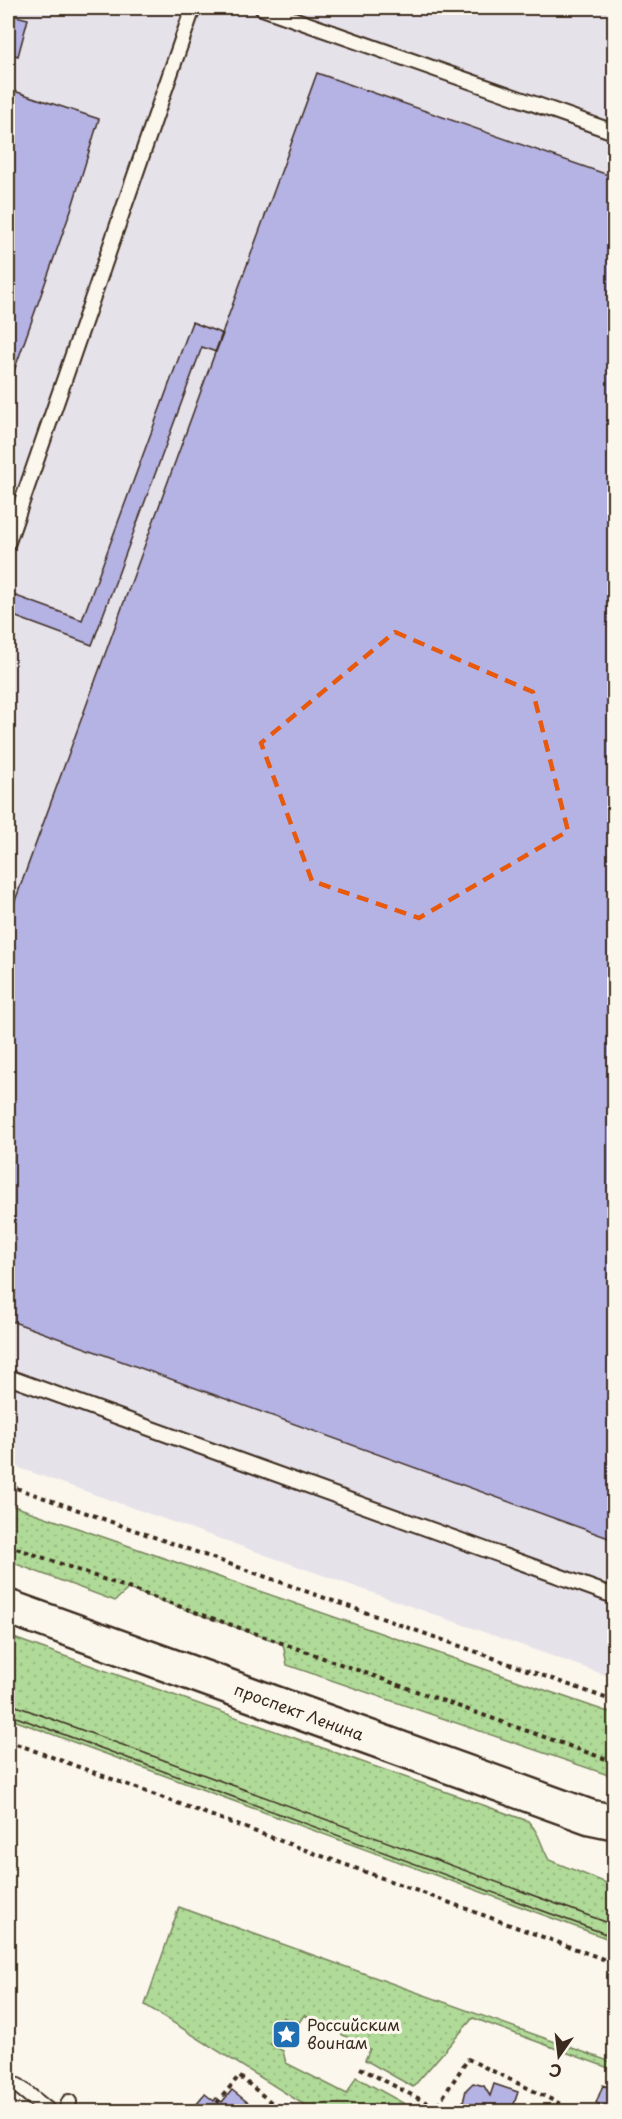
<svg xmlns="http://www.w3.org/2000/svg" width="622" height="2119" viewBox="0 0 622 2119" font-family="'Playpen Sans',sans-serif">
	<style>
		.built { fill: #e6e2ea }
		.grass { fill: url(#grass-dots); stroke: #76825b; stroke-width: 1.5 }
		.building { fill: #b5b2e4; stroke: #3b2a1e; stroke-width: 1.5 }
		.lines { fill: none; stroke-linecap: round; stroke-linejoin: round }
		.service-casing { stroke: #3b2a1e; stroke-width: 18 }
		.secondary-casing { stroke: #3b2a1e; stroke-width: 38 }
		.path { stroke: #3b2a1e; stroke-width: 4; stroke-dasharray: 4.5 4.5; stroke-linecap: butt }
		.service { stroke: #fbf7ec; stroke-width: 14 }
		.secondary { stroke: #fbf7ec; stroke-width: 33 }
		.tram { stroke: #3b2a1e; stroke-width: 1.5 }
		.marked { fill: none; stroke: #e8590c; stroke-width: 4.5; stroke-dasharray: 12 8; stroke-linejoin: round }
		.labels { text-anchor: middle; stroke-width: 6; stroke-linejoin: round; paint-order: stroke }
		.street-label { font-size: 16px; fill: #3b2a1e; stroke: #fbf7ec }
		.poi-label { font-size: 16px; fill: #3b2a1e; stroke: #fbf7ec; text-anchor: start }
	</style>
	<defs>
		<pattern id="grass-dots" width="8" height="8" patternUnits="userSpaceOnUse" patternTransform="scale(1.5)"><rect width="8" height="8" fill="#b0da98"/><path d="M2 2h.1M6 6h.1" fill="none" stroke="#98bb83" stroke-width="1.8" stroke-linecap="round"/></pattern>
	</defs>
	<rect width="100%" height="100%" fill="#fbf7ec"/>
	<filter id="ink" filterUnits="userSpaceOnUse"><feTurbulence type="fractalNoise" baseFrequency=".0167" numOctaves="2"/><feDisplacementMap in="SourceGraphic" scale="12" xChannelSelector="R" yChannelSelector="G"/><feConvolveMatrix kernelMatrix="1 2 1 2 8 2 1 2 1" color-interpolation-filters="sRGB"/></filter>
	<g filter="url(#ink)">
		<!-- built -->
		<path class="built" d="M8,8h606v1670l-606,-214z"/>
		<!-- grass -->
		<path class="grass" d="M8,1504l606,210v63l-327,-112 -4,-21 -155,-55 -13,12 -107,-40z
			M8,1636l520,185c13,14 12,23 21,39l65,26v55l-606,-223z
			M179,1907l435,156v7l-141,-52 -60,69 -48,-27 5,-11 -66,-34 -6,9 -15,-7 -13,27 13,7 3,12 61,31 9,-17 49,27 -3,7h-88l-169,-106z"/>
		<!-- building -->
		<path class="building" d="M8,14l20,5 -10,37 -10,-3z
			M317,73l297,104v1363l-606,-220v-400z
			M8,89l91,30 -27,88 -64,181z
			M192,322l31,12 -7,18 -14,-5 -110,298 -84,-31v-21l74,27z
			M473,2083l11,3 6,10 4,-12 24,8 -4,12 21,8h-79l6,-5 4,-17z
			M603,2085l11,5v20l-18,-7z
			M232,2090l28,22h-66l-2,-2 13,-16 9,7 2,-3 6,4z"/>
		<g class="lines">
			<defs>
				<path id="service" d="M262,8l352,124
					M8,542l185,-534
					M8,1377l606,219
					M8,2083l10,3 32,26
					M66,2112l3,-10"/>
				<path id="secondary" d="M8,1607l582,210 24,5"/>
			</defs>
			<!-- service casing -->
			<use href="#service" class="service-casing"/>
			<!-- secondary casing -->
			<use href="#secondary" class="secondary-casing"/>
			<!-- path -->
			<path class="path" d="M8,1485l606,216
				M8,1545l606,217
				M8,1741l606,222
				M360,2068l75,39
				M217,2103l22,-27 44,36
				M269,2112l6,-7
				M433,2112l35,-53 109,53"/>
			<!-- service -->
			<use href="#service" class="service"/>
			<!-- secondary -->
			<use href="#secondary" class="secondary"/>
			<!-- tram -->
			<path class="tram" d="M8,1703l606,222
				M8,1714l606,223"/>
		</g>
	</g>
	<!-- marked area -->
	<path class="marked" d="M395,632l138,60 35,139 -149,87 -107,-37 -51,-138z"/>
	<!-- icons -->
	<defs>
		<symbol id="sight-square" viewBox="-11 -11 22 22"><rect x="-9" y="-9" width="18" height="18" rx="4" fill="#1f6fb2" stroke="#fbf7ec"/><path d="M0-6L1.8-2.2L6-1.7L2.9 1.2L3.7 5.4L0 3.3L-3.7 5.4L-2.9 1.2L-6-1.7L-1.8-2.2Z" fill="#fff"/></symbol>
	</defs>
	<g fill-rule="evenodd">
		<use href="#sight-square" x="270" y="2018" width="33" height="33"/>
	</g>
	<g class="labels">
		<!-- street labels -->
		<g class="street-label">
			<text transform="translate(299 1712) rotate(20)" y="6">проспект Ленина</text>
		</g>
		<!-- poi labels -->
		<g class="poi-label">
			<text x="307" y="2031">Российским<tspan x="307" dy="18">воинам</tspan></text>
		</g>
	</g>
	<!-- margin -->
	<rect width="622" height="2119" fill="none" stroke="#fbf7ec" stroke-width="30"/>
	<rect x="15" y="15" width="592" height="2089" fill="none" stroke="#3b2a1e" stroke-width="2" filter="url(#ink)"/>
	<!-- north arrow -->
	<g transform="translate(559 2056) rotate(194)" stroke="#fbf7ec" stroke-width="4.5" paint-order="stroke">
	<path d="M0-4.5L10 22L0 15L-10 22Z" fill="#3b2a1e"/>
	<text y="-9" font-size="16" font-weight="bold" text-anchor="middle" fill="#3b2a1e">С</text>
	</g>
</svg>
